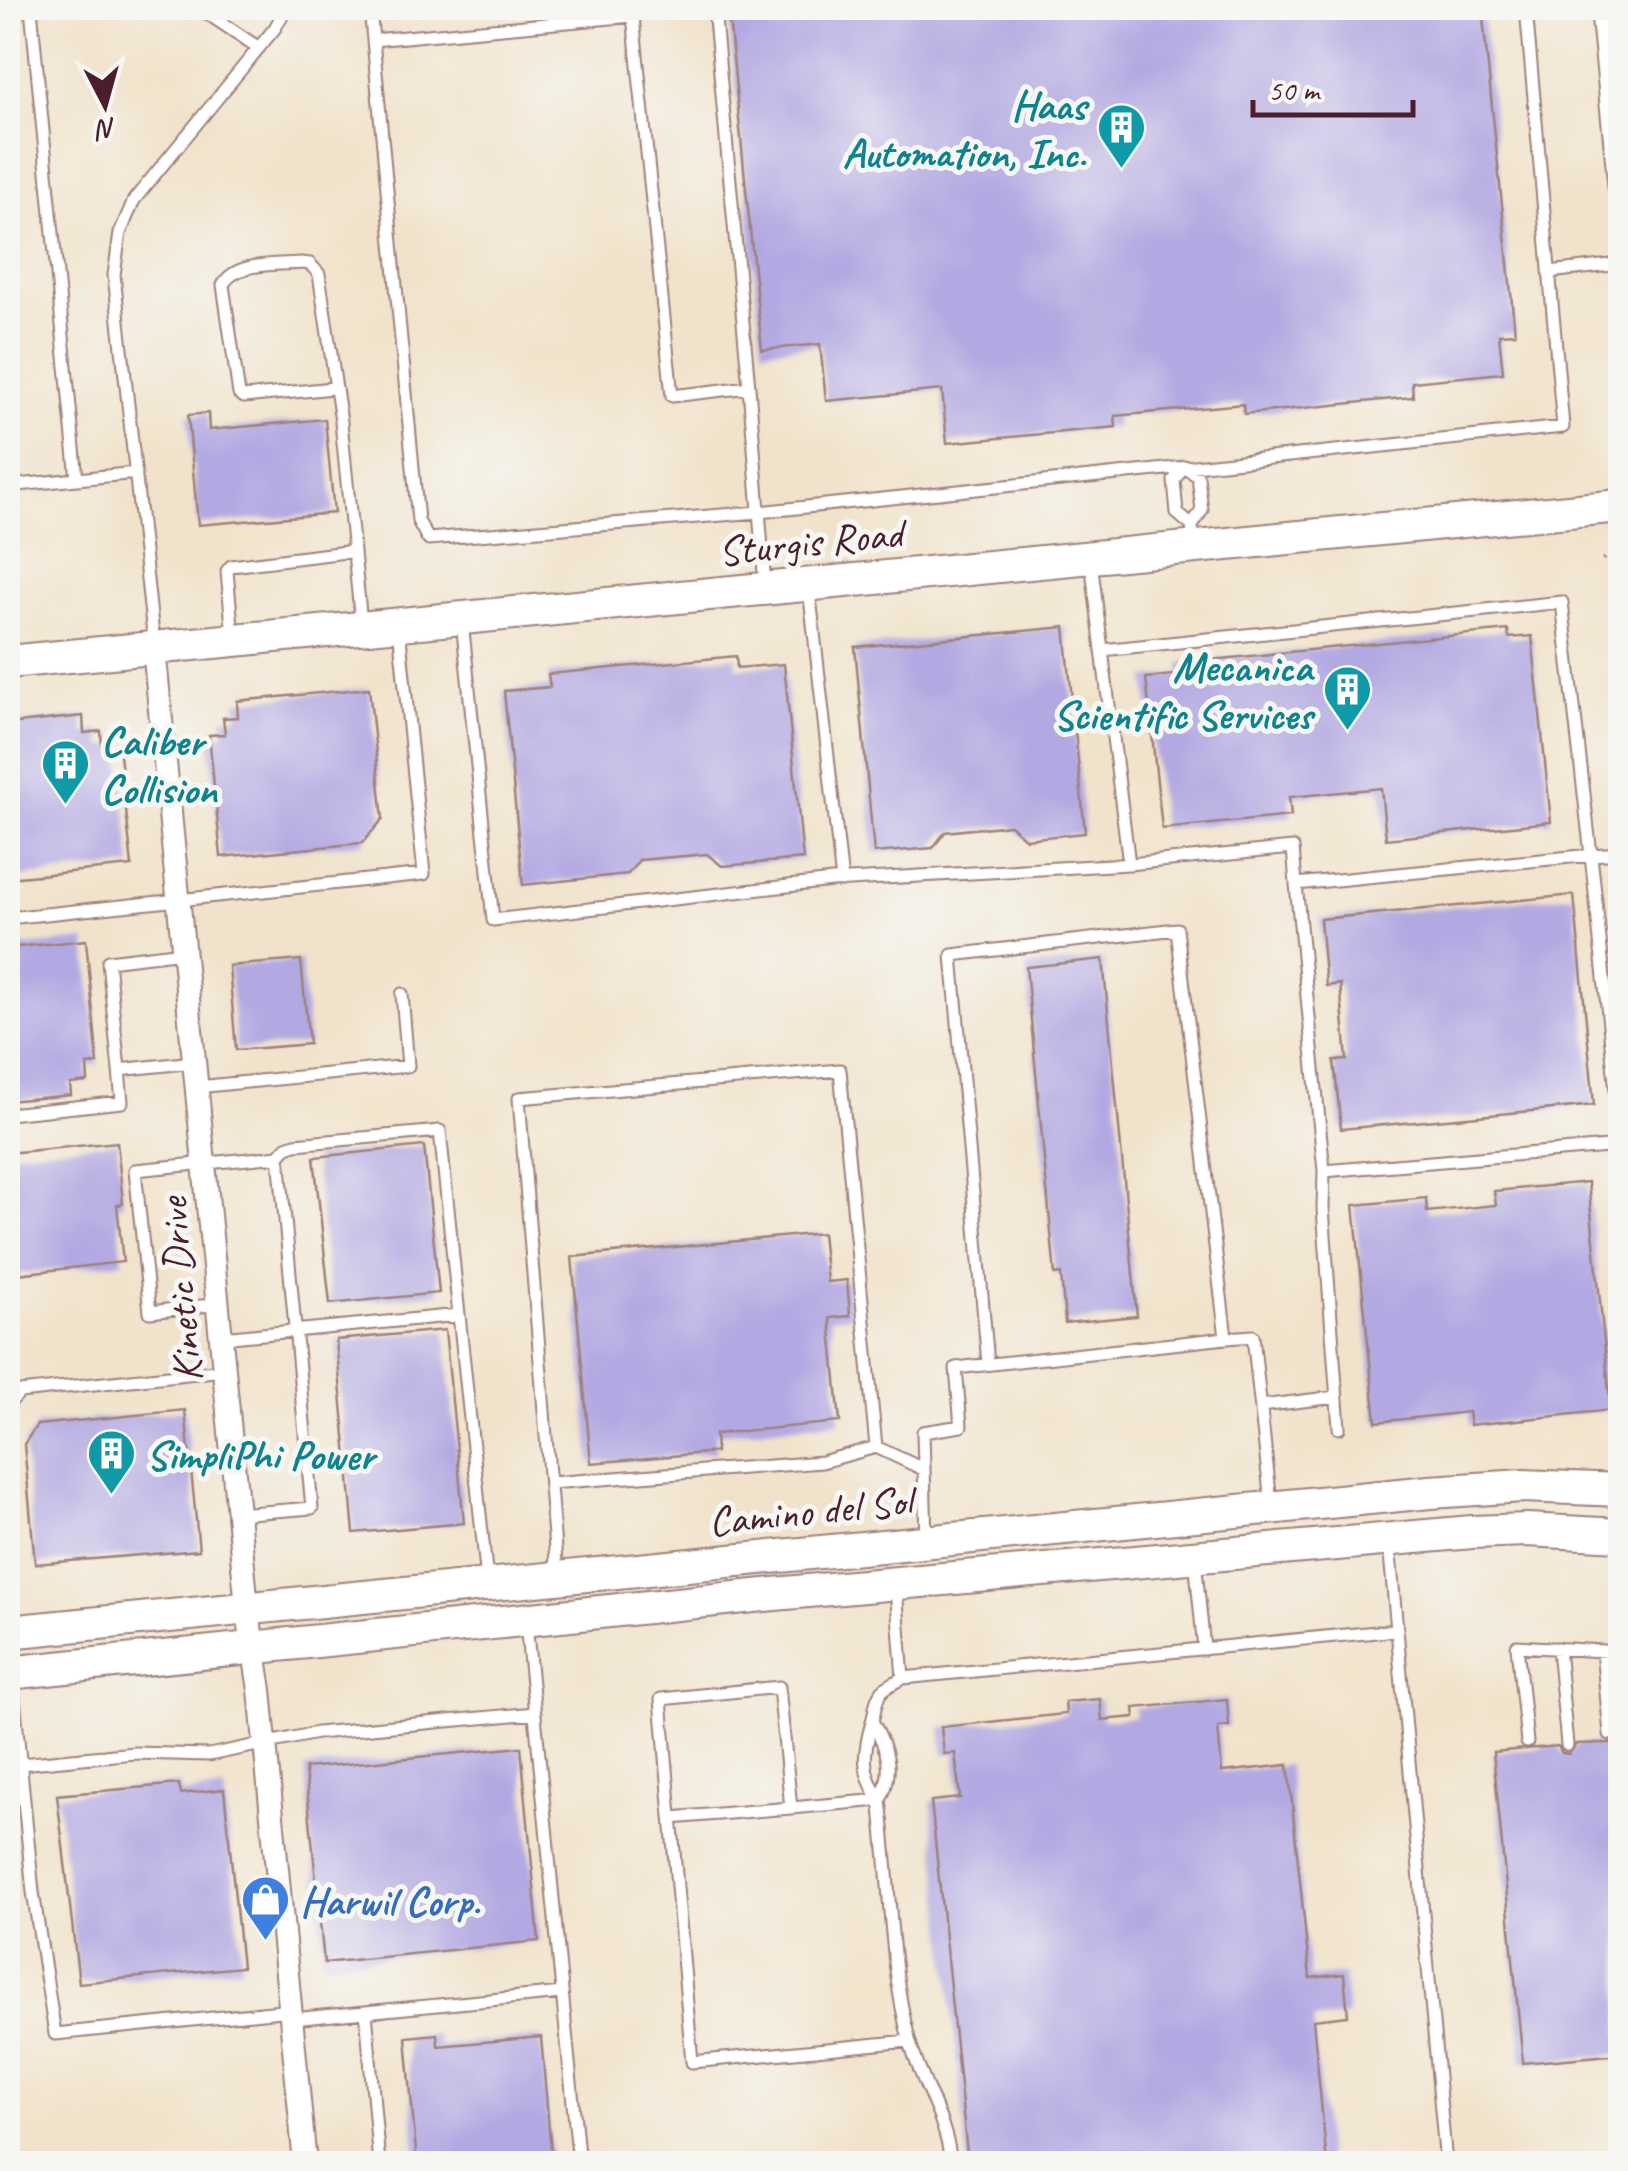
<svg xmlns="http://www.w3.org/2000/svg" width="1628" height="2171" viewBox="0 0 1628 2171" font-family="Caveat,sans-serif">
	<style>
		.building { fill: #b3a9e2 }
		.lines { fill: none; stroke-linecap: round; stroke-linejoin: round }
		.lane-casing { stroke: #9e817b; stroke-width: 15 }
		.street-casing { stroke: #9e817b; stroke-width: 26 }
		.secondary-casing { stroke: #9e817b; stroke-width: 36 }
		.path { stroke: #9e817b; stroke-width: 4; stroke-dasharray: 2.5 8; stroke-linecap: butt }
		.lane { stroke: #fff; stroke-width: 11 }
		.street { stroke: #fff; stroke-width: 22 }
		.secondary { stroke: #fff; stroke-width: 32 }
		.labels { text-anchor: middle; stroke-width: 10; stroke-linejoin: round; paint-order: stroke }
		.culture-label { font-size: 42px; font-weight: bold; fill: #0d838f; stroke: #f6f6f2; text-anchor: end }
		.street-label { font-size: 42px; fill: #4a1f2b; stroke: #f6f6f2 }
		.shop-label { font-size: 42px; font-weight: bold; fill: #366cbe; stroke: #f6f6f2; text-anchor: start }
	</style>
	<rect width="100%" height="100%" fill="#f6f6f2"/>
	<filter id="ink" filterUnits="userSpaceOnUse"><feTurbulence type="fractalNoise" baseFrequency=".01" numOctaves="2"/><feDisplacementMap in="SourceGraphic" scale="20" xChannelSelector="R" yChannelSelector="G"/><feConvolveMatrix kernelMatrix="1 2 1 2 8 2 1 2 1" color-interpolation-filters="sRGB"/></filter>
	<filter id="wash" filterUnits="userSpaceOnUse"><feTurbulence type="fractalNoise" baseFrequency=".0048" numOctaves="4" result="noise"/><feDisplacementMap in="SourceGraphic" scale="40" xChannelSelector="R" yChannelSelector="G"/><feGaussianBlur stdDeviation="2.25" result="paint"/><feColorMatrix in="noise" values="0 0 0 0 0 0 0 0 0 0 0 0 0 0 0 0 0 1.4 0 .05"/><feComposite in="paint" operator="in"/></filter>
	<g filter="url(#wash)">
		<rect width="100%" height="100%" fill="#f1e3cb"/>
		<g id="blocks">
			<!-- building -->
			<path class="building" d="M728,8h754l33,325 -16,1 4,39 -91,9 1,15 -169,17 -1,-10 -128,12 1,11 -169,16 -5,-53 -116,11 -6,-57 -58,6z
				M208,413l1,17 116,-11 9,94 -136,12 -10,-110z
				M1065,627l20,206 -59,6 -16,-14 -65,7 -12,16 -59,5 -19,-206z
				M1508,630l1,8 23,-2 19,186 -165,17 -5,-51 -92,9 2,19 -129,13 -16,-151 35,-4 -1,-11z
				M736,656l1,12 47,-4 19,195 -81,7 -15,-12 -68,6 -11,14 -105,11 -19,-194 46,-4 -2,-13z
				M369,688l14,131 -21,24 -141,14 -12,-122 16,-1 -2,-16 15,-1 -1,-16z
				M83,716l1,17 17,-2 1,16 17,-2 13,121 -124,12v-154z
				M1574,895l20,210 -253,24 -7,-68 13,-1 -7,-76 -14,2 -6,-67z
				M86,940l12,124 -11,1 1,17 -18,2 1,11 -63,6v-153z
				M1103,959l34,357 -72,7 -4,-49 -6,1 -29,-308z
				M301,960l8,84 -73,6 -7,-84z
				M117,1142l6,62 -6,1 6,57 -115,13v-122z
				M424,1146l15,147 -109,11 -16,-147z
				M1588,1182l23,228 -141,15 -2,-13 -92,10 -22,-217 72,-7 1,14 69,-7 -2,-14z
				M822,1233l5,49 20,-2 3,36 -20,2 10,104 -125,12 1,18 -125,11 -19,-206z
				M445,1330l19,193 -110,10 -18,-193z
				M185,1410l14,140 -164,14 -11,-120 13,-19z
				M1100,1699l2,21 33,-3 -1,-9 93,-9 2,27 -11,1 4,45 66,-7 22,213 34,-4 4,42 -35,4 14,144h-359l-37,-363 29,-3 -5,-45 -11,1 -3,-27 125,-13 -1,-12z
				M1620,1740v314l-97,9 -30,-311 65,-6 4,7 7,1 7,-10 34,-1z
				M521,1747l18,194 -215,22 -19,-195z
				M179,1784l2,10 43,-5 18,178 -163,16 -22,-188z
				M437,2034l1,12 103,-9 11,127h-135l-11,-127z"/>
		</g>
	</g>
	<g filter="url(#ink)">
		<use href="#blocks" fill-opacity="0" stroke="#9e817b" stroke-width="2.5"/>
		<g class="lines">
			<defs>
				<path id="lane" d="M31,8l46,471
					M199,8l60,40
					M370,8l48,513 10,18 331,-27 804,-85 -37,-419
					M714,8l35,379
					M373,40l260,-24 39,380 77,-9 16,198
					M1549,272l71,-8
					M333,388l-89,9 -5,-3 -16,-109c12,-24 55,-20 78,-22l9,1 9,10 22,148 20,201
					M8,486l128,-13
					M1192,526l-15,-13 -3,-33 10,-14 14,11 4,33 -10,16 2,16
					M1091,561l11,89
					M809,588l33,293
					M462,621l31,299 339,-39 297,-17 -27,-214 460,-48 29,253 29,-2
					M233,637l-6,-66 4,-5 123,-15
					M154,644l-40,-369 6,-42 14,-33 141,-172 11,-20
					M1129,864l164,-16 3,36 295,-29 29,274
					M1296,884l28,287 -1,37 16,220
					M8,918l416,-44 -25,-246
					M119,1070l-11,-109 75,-9
					M197,1087l211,-21 -6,-72
					M8,1114l114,-12 -3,-32 75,-8
					M279,1156l8,-9 8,-3 145,-13 19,184
					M1324,1171l296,-25
					M218,1304l-68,8 -15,-142 144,-14 33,352 -74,6
					M221,1338l238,-23 28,265
					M988,1364l-36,-409 225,-26 49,409
					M8,1404l12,-12 204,-22
					M1261,1406l75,-9
					M550,1483l272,-21 54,-15
					M926,1540l-3,-108 38,-6 -5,-58 270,-30 27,-2 18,167
					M1195,1559l9,90
					M557,1574l-38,-476 321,-28 36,377 47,22
					M896,1588l7,90 494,-48 -8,-86
					M526,1623l53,541
					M1397,1630l49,534
					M1558,1648l9,97
					M1602,1651l8,83
					M12,1678l21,214 22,142 236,-24
					M903,1678c-6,3 -16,8 -21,13 -7,8 -7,21 -10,31 -9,31 -11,50 8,78 10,78 9,163 29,239 11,43 38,79 42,125
					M872,1721c16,28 23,50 8,79
					M1527,1742l-10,-96 103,6
					M20,1764l115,-11 74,2 108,-22 218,-20
					M880,1800l-89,8 -12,-121 -118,12 31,363 217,-21
					M671,1818l120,-10
					M366,2012l13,152
					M292,2019l270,-26"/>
				<path id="street" d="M1602,8l18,182
					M154,648l93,959 13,83 45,474"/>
				<path id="secondary" d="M8,662l1612,-156
					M8,1632l1422,-140 93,-6 97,4
					M8,1673l766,-79 698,-62 55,-2 93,5"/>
			</defs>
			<!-- lane casing -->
			<use href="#lane" class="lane-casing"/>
			<!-- street casing -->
			<use href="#street" class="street-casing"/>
			<!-- secondary casing -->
			<use href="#secondary" class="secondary-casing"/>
			<!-- path -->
			<path class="path" d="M1603,560l4,-5 13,-1"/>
			<!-- lane -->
			<use href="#lane" class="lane"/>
			<!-- street -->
			<use href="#street" class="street"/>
			<!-- secondary -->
			<use href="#secondary" class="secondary"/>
		</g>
	</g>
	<!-- icons -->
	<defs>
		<symbol id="building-pin" viewBox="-11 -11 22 30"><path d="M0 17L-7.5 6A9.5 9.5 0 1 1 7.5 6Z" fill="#0f9aa8" stroke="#f6f6f2"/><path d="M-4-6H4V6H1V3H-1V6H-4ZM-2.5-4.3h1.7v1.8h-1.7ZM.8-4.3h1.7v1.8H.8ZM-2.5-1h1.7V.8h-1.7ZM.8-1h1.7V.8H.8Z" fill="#fff"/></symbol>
		<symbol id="shop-pin" viewBox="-11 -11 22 30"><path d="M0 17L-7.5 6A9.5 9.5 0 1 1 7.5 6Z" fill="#3f7fe0" stroke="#f6f6f2"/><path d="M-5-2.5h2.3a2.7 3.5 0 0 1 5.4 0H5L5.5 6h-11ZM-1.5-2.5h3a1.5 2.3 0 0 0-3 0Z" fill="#fff"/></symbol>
	</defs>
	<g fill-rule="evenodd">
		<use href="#building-pin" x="1094" y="100" width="55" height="75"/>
		<use href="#building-pin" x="1320" y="662" width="55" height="75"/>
		<use href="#building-pin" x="38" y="736" width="55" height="75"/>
		<use href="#building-pin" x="84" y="1426" width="55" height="75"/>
		<use href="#shop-pin" x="238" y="1872" width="55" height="75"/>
	</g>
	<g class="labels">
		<!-- culture labels -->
		<g class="culture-label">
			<text x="1086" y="119">Haas<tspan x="1086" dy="48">Automation, Inc.</tspan></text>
			<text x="1312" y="681">Mecanica<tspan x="1312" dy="48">Scientific Services</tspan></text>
			<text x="101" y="755" text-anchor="start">Caliber<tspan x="101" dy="48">Collision</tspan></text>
			<text x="146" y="1469" text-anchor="start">SimpliPhi Power</text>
		</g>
		<!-- street labels -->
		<g class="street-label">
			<text transform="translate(810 541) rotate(-6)" y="15">Sturgis Road</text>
			<text transform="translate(179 1290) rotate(-95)" y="15">Kinetic Drive</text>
			<text transform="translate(810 1510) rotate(-6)" y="15">Camino del Sol</text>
		</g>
		<!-- shop labels -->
		<g class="shop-label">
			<text x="300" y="1915">Harwil Corp.</text>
		</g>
	</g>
	<!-- margin -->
	<rect width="1628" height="2171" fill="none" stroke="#f6f6f2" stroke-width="40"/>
	<!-- north arrow -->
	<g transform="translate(105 105) rotate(174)" stroke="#f6f6f2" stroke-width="8" paint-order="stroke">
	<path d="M0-8L18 38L0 25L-18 38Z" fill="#4a1f2b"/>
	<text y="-15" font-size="28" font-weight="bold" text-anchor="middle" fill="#4a1f2b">N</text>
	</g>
	<!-- scale -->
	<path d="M1253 100v15h160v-15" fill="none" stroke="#4a1f2b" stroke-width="5"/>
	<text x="1268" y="100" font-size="30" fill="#4a1f2b" stroke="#f6f6f2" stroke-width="8" paint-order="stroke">50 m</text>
</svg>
